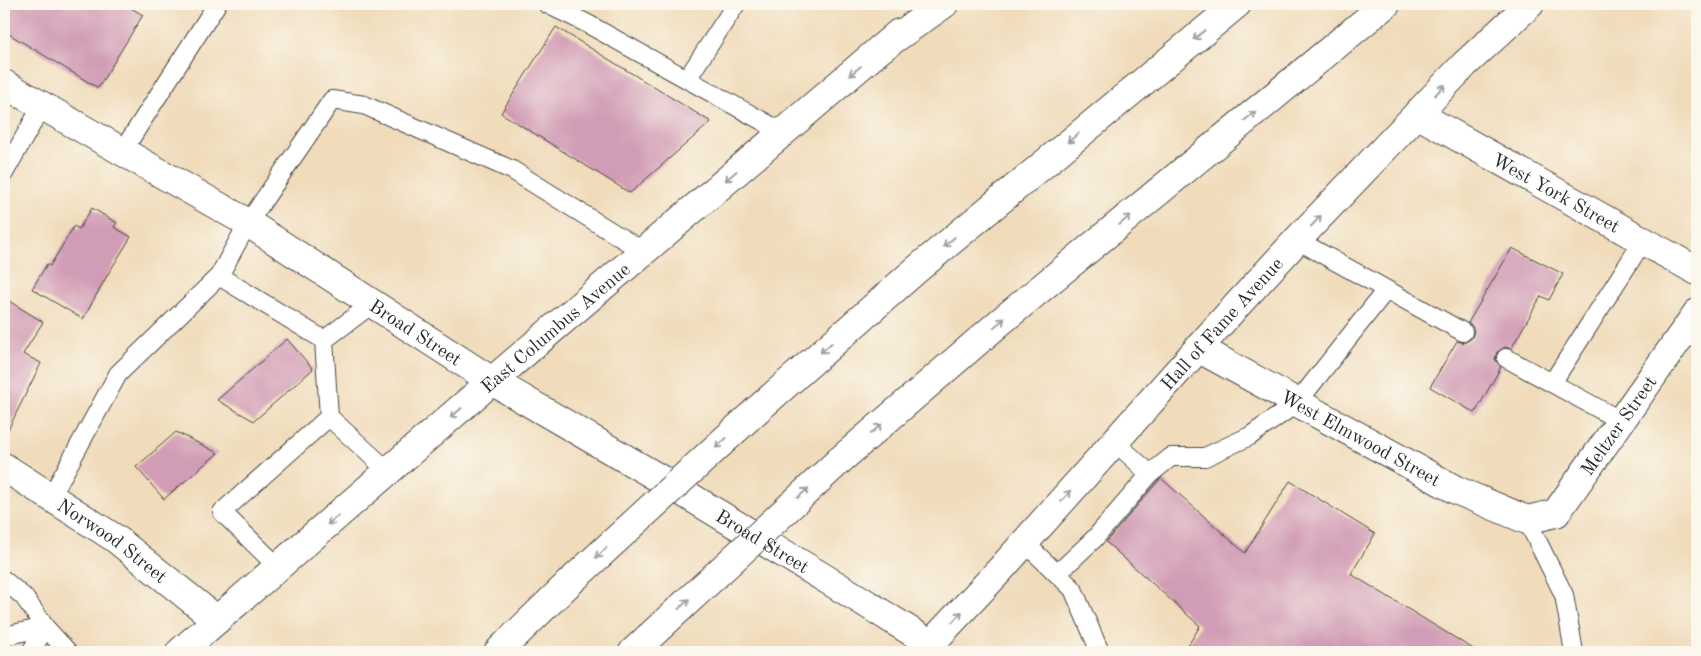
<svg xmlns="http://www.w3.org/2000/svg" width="1701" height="656" viewBox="0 0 1701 656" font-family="'Old Standard TT',serif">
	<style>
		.building { fill: #d19cb5 }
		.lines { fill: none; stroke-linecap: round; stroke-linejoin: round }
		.service-casing { stroke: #494641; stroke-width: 20 }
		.minor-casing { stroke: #494641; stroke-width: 30 }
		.secondary-casing { stroke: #494641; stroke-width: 30 }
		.primary-casing { stroke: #494641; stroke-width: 30 }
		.motorway-casing { stroke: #494641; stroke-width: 30 }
		.service { stroke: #fff; stroke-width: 18 }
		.minor { stroke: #fff; stroke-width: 28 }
		.secondary { stroke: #fff; stroke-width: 28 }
		.primary { stroke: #fff; stroke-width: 28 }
		.motorway { stroke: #fff; stroke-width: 28 }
		.motorway-bridge-casing { stroke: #494641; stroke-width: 30; stroke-linecap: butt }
		.motorway-bridge { stroke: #fff; stroke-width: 28 }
		.oneway { stroke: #a0a0a0 }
		.labels { text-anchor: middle; stroke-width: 4.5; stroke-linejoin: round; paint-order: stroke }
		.street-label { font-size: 19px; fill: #2b2b2b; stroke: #fbf7ec }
	</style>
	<rect width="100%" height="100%" fill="#fbf7ec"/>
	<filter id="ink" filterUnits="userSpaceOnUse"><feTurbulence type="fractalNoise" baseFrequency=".02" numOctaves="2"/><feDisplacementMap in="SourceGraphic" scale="10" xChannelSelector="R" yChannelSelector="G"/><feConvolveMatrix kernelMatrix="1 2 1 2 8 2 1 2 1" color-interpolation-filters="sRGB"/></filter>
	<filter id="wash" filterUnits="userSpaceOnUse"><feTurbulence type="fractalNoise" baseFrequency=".0096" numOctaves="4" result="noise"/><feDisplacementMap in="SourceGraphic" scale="20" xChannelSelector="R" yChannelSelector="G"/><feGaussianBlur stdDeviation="1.12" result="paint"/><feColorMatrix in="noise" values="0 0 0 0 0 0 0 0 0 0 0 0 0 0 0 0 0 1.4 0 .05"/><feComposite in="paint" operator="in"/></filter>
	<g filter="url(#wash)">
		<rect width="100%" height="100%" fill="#f0dcbb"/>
		<g id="blocks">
			<!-- building -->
			<path class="building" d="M4,4h120l19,11 -45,73 -94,-57z
				M556,27l155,95 -81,71 -129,-80z
				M92,208l25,15 -3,4 17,10 -23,37 -25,45 -51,-30 15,-25 3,2 24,-40 5,3z
				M1512,248l51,26 -14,26 -8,-4 -30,53 -6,-2 -8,5 -2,7 6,8 -26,46 -45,-26 27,-46 7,2 8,-5 2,-7 -2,-5 -4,-3z
				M4,298l39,24 -20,32 18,9 -37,75z
				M287,339l26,30 -59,52 -37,-21z
				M176,432l42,21 -54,46 -28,-32z
				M1161,478l84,75 45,-72 85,53 -24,40 127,78h-294l16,-26 -94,-84z"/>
		</g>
	</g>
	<g filter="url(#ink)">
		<use href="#blocks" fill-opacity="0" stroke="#494641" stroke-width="1"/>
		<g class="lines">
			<defs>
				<path id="service" d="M547,4l39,19 196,109
					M687,79l49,-75
					M122,152l95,-148
					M4,173l38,-67
					M1297,240l166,92
					M372,304l-48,36 5,77 60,55
					M324,340l-105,-64 29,-53 84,-123 32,5 148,65 132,82
					M1506,358l115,63
					M1552,383l91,-142
					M1150,474l21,-17h34l45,-21 47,-33 89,-113
					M51,497l67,-123 101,-98
					M1527,520l37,75 10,57
					M1025,543l48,46 27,63
					M278,567l-56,-55 107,-95
					M1057,574l38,-36 55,-64 -36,-33
					M4,580l20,17 21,30 -41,9
					M31,652l14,-25 23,25"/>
				<g id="minor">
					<path id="s1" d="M1417,114l280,157"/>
					<path id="s2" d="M1198,348l258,142 71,30 29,-7 141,-200"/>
					<path id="s3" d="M4,467l112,72 101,81"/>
				</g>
				<g id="secondary">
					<path id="s4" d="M4,84l244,139 244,158 177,103 190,115 72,45"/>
				</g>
				<g id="primary">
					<path id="s5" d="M180,652l312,-271 407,-348"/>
					<path id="s6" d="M923,652l77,-82 228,-255 69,-75 168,-176 65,-60"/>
				</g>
				<path id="motorway" d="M880,49l64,-45
					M757,410l159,-140 321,-266
					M839,461l160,-138 387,-319
					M498,652l71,-69
					M633,652l16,-15"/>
			</defs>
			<!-- service casing -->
			<use href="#service" class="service-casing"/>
			<!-- minor casing -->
			<use href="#minor" class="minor-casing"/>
			<!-- secondary casing -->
			<use href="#secondary" class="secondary-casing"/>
			<!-- primary casing -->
			<use href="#primary" class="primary-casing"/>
			<!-- motorway casing -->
			<use href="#motorway" class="motorway-casing"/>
			<!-- service -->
			<use href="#service" class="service"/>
			<!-- minor -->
			<use href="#minor" class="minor"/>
			<!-- secondary -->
			<use href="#secondary" class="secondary"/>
			<!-- primary -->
			<use href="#primary" class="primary"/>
			<!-- motorway -->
			<use href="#motorway" class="motorway"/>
			<defs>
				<path id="motorway-bridge" d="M569,583l188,-173
					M649,637l190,-176"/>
			</defs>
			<!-- motorway-bridge casing -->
			<use href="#motorway-bridge" class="motorway-bridge-casing"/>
			<!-- motorway-bridge -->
			<use href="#motorway-bridge" class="motorway-bridge"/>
		</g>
		<!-- one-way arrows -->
		<defs><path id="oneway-shaft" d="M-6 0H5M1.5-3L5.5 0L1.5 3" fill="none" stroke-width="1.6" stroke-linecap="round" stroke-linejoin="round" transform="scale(1.25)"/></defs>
		<g class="oneway">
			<use href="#oneway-shaft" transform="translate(1199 35) rotate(141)"/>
			<use href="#oneway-shaft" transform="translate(855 71) rotate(140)"/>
			<use href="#oneway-shaft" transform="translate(1440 90) rotate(-46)"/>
			<use href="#oneway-shaft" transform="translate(1250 116) rotate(-39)"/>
			<use href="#oneway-shaft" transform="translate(1073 138) rotate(140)"/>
			<use href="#oneway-shaft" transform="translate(731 176) rotate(139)"/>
			<use href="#oneway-shaft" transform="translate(1125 220) rotate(-40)"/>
			<use href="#oneway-shaft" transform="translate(1316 221) rotate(-47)"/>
			<use href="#oneway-shaft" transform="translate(949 242) rotate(140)"/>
			<use href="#oneway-shaft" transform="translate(999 323) rotate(-40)"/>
			<use href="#oneway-shaft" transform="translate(826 348) rotate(139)"/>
			<use href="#oneway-shaft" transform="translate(456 413) rotate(139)"/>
			<use href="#oneway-shaft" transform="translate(876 429) rotate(-41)"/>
			<use href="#oneway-shaft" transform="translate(721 443) rotate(138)"/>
			<use href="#oneway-shaft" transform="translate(803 493) rotate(-42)"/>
			<use href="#oneway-shaft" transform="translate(1066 496) rotate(-49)"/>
			<use href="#oneway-shaft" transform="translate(333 520) rotate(139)"/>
			<use href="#oneway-shaft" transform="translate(601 553) rotate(137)"/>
			<use href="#oneway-shaft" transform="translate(684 604) rotate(-43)"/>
			<use href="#oneway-shaft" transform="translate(957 617) rotate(-47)"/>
		</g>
	</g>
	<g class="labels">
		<!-- street labels -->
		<g class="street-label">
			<text dy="7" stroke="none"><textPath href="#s1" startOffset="160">West York Street</textPath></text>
			<text dy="7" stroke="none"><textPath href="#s6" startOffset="444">Hall of Fame Avenue</textPath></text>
			<text dy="7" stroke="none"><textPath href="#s5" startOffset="496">East Columbus Avenue</textPath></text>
			<text dy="7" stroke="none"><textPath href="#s4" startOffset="481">Broad Street</textPath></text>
			<text dy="7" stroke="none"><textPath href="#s2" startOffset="509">Meltzer Street</textPath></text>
			<text dy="7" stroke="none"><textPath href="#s2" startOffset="186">West Elmwood Street</textPath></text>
			<text dy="7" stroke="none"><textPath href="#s3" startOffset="131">Norwood Street</textPath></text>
			<text dy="7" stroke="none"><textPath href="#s4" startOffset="886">Broad Street</textPath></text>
		</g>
	</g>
	<!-- margin -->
	<rect width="1701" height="656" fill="none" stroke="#fbf7ec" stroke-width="20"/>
</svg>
